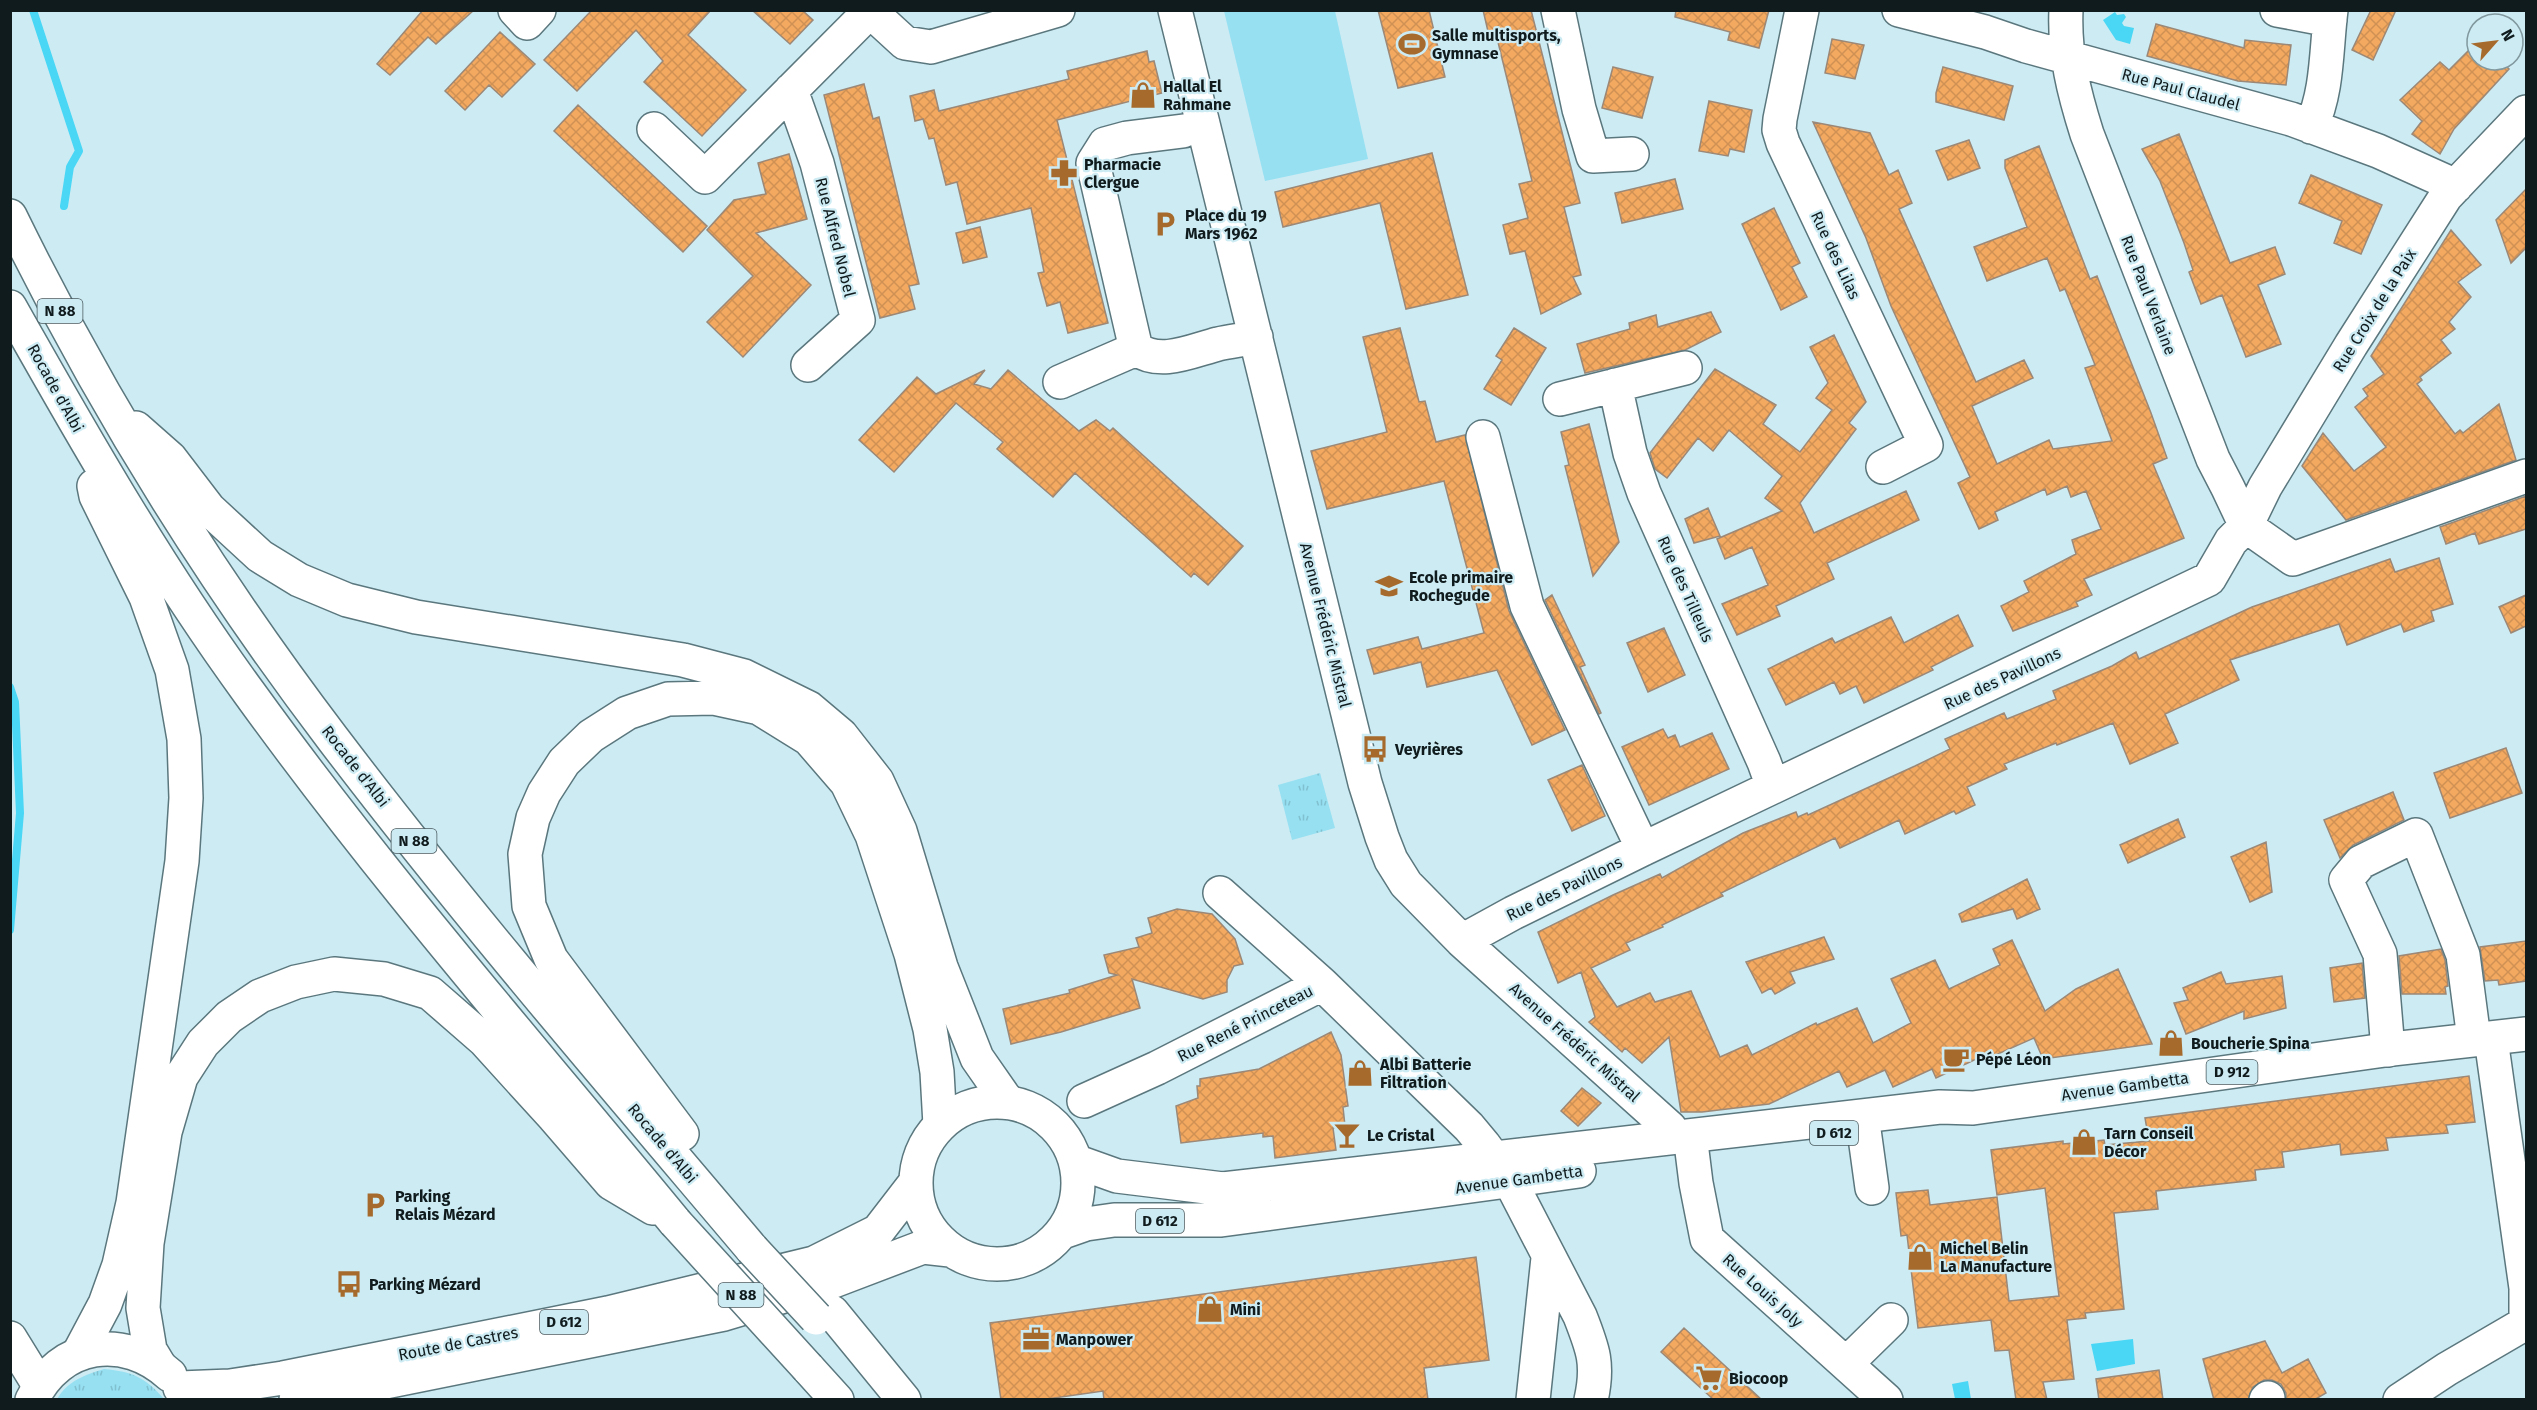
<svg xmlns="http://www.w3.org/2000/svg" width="2537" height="1410" viewBox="0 0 2537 1410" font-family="'Fira Sans',sans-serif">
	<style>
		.grass { fill: url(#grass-tufts) }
		.garden { fill: #96e0f2 }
		.water { fill: #4ad7f5 }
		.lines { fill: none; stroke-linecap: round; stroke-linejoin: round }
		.stream { stroke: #4ad7f5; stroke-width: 8 }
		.building { fill: url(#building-cross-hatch); stroke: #9b8877; stroke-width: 1.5 }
		.minor-casing { stroke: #5b777e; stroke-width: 36 }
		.major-casing { stroke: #5b777e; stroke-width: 36 }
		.highway-casing { stroke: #5b777e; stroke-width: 36 }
		.minor { stroke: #fff; stroke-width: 33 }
		.major { stroke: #fff; stroke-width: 33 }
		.highway { stroke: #fff; stroke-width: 33 }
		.highway-bridge-casing { stroke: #5b777e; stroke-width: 36; stroke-linecap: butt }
		.highway-bridge { stroke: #fff; stroke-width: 33 }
		.labels { text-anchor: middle; stroke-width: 4.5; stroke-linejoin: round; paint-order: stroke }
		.shield { fill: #cdebf3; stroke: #49595e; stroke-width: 1.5 }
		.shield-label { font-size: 15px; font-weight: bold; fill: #101b1e }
		.poi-label { font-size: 16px; font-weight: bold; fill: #101b1e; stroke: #cdebf3; text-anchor: start }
		.street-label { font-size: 16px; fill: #101b1e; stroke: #cdebf3 }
	</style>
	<defs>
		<pattern id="grass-tufts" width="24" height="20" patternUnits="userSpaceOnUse" patternTransform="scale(1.5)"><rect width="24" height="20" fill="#96e0f2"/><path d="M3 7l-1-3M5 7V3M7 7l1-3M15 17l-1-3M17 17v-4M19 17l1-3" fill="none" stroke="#80c0cf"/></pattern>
		<pattern id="building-cross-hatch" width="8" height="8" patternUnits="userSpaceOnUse" patternTransform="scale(1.5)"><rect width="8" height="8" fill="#f4a961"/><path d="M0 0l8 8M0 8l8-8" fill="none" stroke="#d09154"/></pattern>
	</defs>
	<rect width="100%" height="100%" fill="#cdebf3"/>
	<!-- grass -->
	<path class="grass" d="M1320,773l15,55 -43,12 -14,-55z
		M104,1369c29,3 41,8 60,30h-107c11,-18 27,-24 47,-30z"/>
	<!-- garden -->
	<path class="garden" d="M1224,11h111l33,148 -103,22z"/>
	<!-- water -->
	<path class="water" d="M2115,12l2,3 7,-1 2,3 -4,6 2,3 10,2 -4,16 -14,-4 -13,-20z
		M2133,1339l2,25 -38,7 -6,-27z
		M1968,1381l3,18h-16l-3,-15z"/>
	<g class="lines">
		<!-- stream -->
		<path class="stream" d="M33,10l46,141 -9,16 -6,39
			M10,687l5,15 5,111 -10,117"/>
	</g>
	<!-- building -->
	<path class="building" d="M423,10h51l-38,34 -8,-7 -38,38 -13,-11z
		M592,10h119l-23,25 58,55 -44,46 -58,-54 19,-21 -27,-31 -59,61 -33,-31z
		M752,10h50l11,10 -23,24z
		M1378,10h51l16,67 -47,11z
		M1483,10h48l49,193 -16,4 17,68 -8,2 8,17 -40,20 -16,-63 -15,3 -7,-29 25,-7 -9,-34 13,-3 -35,-143 -7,2z
		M1676,10h93l-10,38 -31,-8 2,-8 -55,-15z
		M2371,10h25l-23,50 -21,-10z
		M2156,24l88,24 1,-8 46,5 -5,40 -48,-4 -91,-25z
		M500,32l35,32 -33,33 -13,-12 -24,25 -20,-19z
		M1832,39l32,6 -9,34 -30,-6z
		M2477,42v18h23l9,9 -55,60 -14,25 -28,-20 10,-13 -22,-21 40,-38 9,8z
		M1147,51l2,11 5,-1 8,32 -105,27 51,203 -40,10 -8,-31 -13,4 -9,-33 6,-1 -13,-64 -64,16 -10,-42 -11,3 -12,-47 -5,1 -6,-20 -8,2 -5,-25 24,-6 5,21 130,-32 -2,-8z
		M1613,67l40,10 -11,41 -40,-10z
		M1943,67l70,19 -9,34 -68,-18v-9z
		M864,84l9,35 6,-2 40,167 -10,2 6,23 -35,9 -56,-223z
		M1709,101l43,9 -8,42 -14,-3 -2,7 -29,-5z
		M578,105l129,121 -24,26 -129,-121z
		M1813,122l57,11 19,42 9,-5 14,33 -13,6 77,173 48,-22 9,18 -61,28 25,58 52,-24 4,9 59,-8 -27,-73 10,-3 -30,-76 -5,2 -13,-33 -60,23 -13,-34 53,-20 -22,-59v-8l34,-14 51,133 7,-3 54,137 16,45 -14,6 31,74 -100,41 8,16 -16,7 2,4 -65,25 -12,-25 28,-14 -5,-11 52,-27 -4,-14 29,-11 -15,-38 -15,6 -4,-11 -20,9 -2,-6 -50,23 3,8 -19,9 -21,-46 12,-6 -79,-171 -25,-68z
		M2179,134l51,129 45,-16 10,27 -27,11 23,59 -35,13 -24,-62 -21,9 -12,-32 4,-2 -9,-27 -24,-62 -18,-32z
		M1969,140l11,28 -32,12 -12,-29z
		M1432,153l36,142 -62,14 -26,-106 -97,24 -8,-35z
		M789,154l18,65 -51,14 55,52 -68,72 -36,-35 46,-46 -46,-46 27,-30 32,-6 -8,-31z
		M2311,175l71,30 -21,49 -27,-11 8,-22 -43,-18z
		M1675,179l8,30 -61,14 -7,-30z
		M2526,189v59l-15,15 -15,-43z
		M1774,208l26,55 -8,4 15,30 -26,13 -39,-86z
		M980,227l7,30 -24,6 -7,-30z
		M2451,230l30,35 -23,17 13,15 -22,25 6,7 -14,11 10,13 -31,24 2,3 -5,4 38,50 5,-4 3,3 36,-29 17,56 -170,60 -44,-54 21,-33 31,38 32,-24 -31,-40 13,-11 -5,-7 21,-15 -13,-18z
		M1711,312l10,20 -36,18 -100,23 -8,-29 53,-15 -1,-6 27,-8 2,12z
		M1400,328l19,74 6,-1 11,41 29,-7 44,176 56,119 -33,15 -35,-75 -70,17 -6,-25 -47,12 -7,-24 51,-13 4,12 62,-16 -40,-152 -117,28 -16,-58 76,-19 -24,-95z
		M1514,328l32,20 -35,57 -27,-16 18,-29 -6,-4z
		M1834,335l32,67 -17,21 7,6 -56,74 14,30 92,-42 13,29 -92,43 7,16 -58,27 4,10 -43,19 -15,-31 46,-19 -16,-38 -27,12 -8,-20 65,-28 -17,-13 17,-22 -53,-46 -16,21 -15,-13 -31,40 -12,-9 -5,-16 65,-84 61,36 -13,19 37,28 32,-42 -16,-12 12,-15 -18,-36z
		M985,370l-11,14 17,5 17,-19 71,61 17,-11 14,11 3,-3 130,118 -35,39 -14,-12 -3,4 -116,-104 -22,24 -56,-48 6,-7 -47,-39 -62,69 -35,-32 58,-63 19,17z
		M1589,424l30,118 -26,34 -28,-110 4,-1 -8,-33z
		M2526,496v33l-47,15 -4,-11 -29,11 -6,-17z
		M1708,508l12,28 -26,7 -9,-24z
		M2439,558l14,46 -22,7 3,10 -30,11 -3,-8 -54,21 -8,-21 -109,36 9,20 -74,34 13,29 -48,21 -17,-41 -56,22 -1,-2 -52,21 3,5 -40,18 8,18 -19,9 -2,-3 -49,23 -6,-14 -59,28 -5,-10 -114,55 2,3 -61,29 1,2 -37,16 4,7 -39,18 26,39 33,-14 5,9 36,-11 29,66 27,-12 5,10 64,-32 1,2 40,-17 16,35 38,-20 -20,-44 44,-19 14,29 51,-24 -7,-16 19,-9 33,71 31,-22 42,-20 34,75 -109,15 -9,-21 -43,19 -2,-4 -53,25 -4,-9 -39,18 -8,-17 -38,17 -8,-16 -70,33 -67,8h-21l-12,-75 -27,26 -17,-15 -3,4 -33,-30 6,-5 -14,-45 -23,11 -20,-51 75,-37 47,-21 2,4 81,-45 53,-21 2,5 9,-4 1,2 107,-49 35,-17 -5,-10 59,-26 3,6 49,-20 -3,-8 59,-25 24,-14 3,7 113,-52 138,-48 5,13z
		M1552,595l33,70 -5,2 21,46 -2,1 -54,-114z
		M2526,595v31l-15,7 -12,-26z
		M1958,615l15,31 -42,21 2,3 -69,33 -8,-17 -16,8 -6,-12 -48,23 -18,-36 64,-31 3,5 56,-26 13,26z
		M1664,628l21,47 -37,17 -21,-49z
		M1663,729l5,9 7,-3 5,12 32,-14 17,36 -80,36 -27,-58z
		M2506,748l16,45 -72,25 -16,-45z
		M1582,765l23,51 -33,15 -24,-51z
		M2393,792l11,28 -51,25 -13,13 -16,-38z
		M2178,819l7,18 -57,26 -8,-18z
		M2266,842l6,50 -22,10 -19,-45z
		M2027,879l13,30 -23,10 -4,-10 -51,13 -3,-8z
		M1177,909l35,5 23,25 8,25 -9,2 -7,14v12l-24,7 -71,-20 8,29 -79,24 -50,12 -8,-35 67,-16 -1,-3 48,-15 -8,-2 -5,-18 35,-8 -3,-9 16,-5 -4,-15z
		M1824,937l10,22 -44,13 5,11 -20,11 -4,-6 -9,5 -16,-31z
		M2526,941v40l-27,4 -1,-5 -13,1 -5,-34z
		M2441,949l4,11 3,26 -3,1 1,7h-44l-3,-38z
		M2362,963l3,35 -31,4 -4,-34z
		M2221,972l5,12 56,-8 4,32 -42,11v-8l-58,23 -12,-31 14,-3 -5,-12z
		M1331,1032l10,23 7,51 -5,1 2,19 -12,2 3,22 -61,8 -2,-22 -10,1v-4l-82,10 -5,-37 22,-8 -1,-12h3v-7l59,-10z
		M2469,1076l6,46 -29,3 2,8 -62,5 2,12 -47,5 -1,-11 -58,8 2,15 -29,3 1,10 -100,11 2,18 -44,4 10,96 -39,4 1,5 -19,2 7,59 -31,3 4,18h-31l-7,-50 -14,1 -4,-31 -73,8 -11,-93 -6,1 -5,-43 32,-3 2,15 67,-8 12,104 50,-5 -14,-108 -48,7 -6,-45 72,-9v3l41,-4 1,5 44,-4 -4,-23z
		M1582,1088l19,15 -23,23 -17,-15z
		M1476,1257l13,103 -65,8 4,32h-324l-1,-9 -63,9h-39l-11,-77z
		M1684,1328l78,72h-48l-53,-48z
		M2265,1341l17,32 26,-14 18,34 -12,7h-28v-7l-5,-9 -9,-4h-8l-11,7 -5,13h-34l-11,-41z
		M2159,1370l4,30h-64l-3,-21z"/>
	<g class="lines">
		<defs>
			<path id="minor" d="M515,10l12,13 12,-13
				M869,10l36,33 26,4 127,-37
				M1175,10l190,773 17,54 9,23 15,24 56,57 208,187
				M1558,10l21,99 14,47 39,-2
				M1802,10l-22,109 -1,11 4,13 143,302 -43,22
				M1899,10l86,22 41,14 265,73 87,32 78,35
				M2066,10c-2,44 8,83 21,124l126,325 15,29 18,38 47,33 233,-83
				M2277,10l53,10
				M791,90l26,73 41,157 -50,45
				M2311,127c17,-36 15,-78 20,-117
				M654,129l51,48 165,-166
				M1183,131l-56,7 -22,6 -12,19 43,186c25,17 55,2 82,-5 13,-3 25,-4 38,-7
				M1060,382l76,-33
				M1615,385l15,68 14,40 120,269 9,25
				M1560,399l125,-31
				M1483,437l44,169 116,243
				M1220,893l102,91
				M1462,941l51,-28 130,-64 566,-270 22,-38 15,-15 19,-39 86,-142 95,-149 80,-84
				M2491,1039l35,249v35
				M2388,1050l-8,-96 -34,-74 15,-18 55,-27 47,120 11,84
				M1084,1101l73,-33 165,-84 147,143 15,18 26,36 70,135c13,33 19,48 11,84
				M1864,1130l8,58
				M1692,1151l4,32 11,56 179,161
				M10,1338l29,47
				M1846,1364l45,-44
				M1533,1400l15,-142
				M2266,1400l2,-2
				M2400,1400l47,-31 79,-46"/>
			<path id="major" d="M916 1183a81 81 0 1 1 162 0a81 81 0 1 1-162 0Z
				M1075,1161l42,15 106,13 717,-82 33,1 419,-59 134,-15
				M1063,1232l23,-8 28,-4h107l358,-49
				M180,1388l50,-2 53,-8 325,-65 206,-50 64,-32 37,-48
				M32,1400c28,-58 92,-67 138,-25
				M296,1400l428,-86 107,-32 92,-35 27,3"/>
			<path id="highway" d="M10,216c90,184 199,360 323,523 133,175 277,342 419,510
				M10,307c75,133 150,264 240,387 132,183 282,354 425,528
				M136,428l34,30 39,51 51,47 39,24 48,20 69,17 267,43 61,16 65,32 32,27 36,46 23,50 41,136 36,91 30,43
				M682,1134l-131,-175 -22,-53 -4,-52 8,-36 11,-25 20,-31 27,-26 36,-23 41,-14 45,-1 46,10 50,31 38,44 25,52 39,119 19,75 7,43 3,53
				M832,1312l72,88
				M79,1353l26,-49 14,-39 14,-62 49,-342 4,-63 -2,-59 -12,-69 -26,-73 -50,-101 -2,-10
				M159,1365l-9,-15 -7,-42 4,-65 18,-111 16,-55 22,-34 26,-26 31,-21 36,-14 38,-8 50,5 46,14 54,47 70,77 57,66 42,25
				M808,1368l29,32"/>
		</defs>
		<!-- minor casing -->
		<use href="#minor" class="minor-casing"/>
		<!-- major casing -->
		<use href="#major" class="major-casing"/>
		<!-- highway casing -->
		<use href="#highway" class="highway-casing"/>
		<!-- minor -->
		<use href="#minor" class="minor"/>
		<!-- major -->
		<use href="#major" class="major"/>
		<!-- highway -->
		<use href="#highway" class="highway"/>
		<defs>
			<path id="highway-bridge" d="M675,1222l133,146
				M752,1249l64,69"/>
		</defs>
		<!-- highway-bridge casing -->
		<use href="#highway-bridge" class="highway-bridge-casing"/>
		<!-- highway-bridge -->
		<use href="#highway-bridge" class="highway-bridge"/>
	</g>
	<!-- icons -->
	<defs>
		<symbol id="stadium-bare" viewBox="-9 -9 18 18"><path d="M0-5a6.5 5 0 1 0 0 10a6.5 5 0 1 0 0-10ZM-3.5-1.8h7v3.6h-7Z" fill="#a66a2c" stroke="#cdebf3" stroke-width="2.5" paint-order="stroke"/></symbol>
		<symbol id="shop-bare" viewBox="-9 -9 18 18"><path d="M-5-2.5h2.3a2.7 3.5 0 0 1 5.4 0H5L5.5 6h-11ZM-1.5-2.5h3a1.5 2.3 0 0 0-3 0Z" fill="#a66a2c" stroke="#cdebf3" stroke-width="2.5" paint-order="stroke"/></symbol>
		<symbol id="pharmacy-bare" viewBox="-9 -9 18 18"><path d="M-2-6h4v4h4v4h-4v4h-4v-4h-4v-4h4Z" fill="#a66a2c" stroke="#cdebf3" stroke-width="2.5" paint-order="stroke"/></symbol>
		<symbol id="parking-bare" viewBox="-9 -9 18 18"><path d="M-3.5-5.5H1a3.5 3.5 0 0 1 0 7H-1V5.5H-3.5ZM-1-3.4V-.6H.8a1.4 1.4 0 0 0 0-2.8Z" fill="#a66a2c" stroke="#cdebf3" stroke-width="2.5" paint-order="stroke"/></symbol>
		<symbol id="school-bare" viewBox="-9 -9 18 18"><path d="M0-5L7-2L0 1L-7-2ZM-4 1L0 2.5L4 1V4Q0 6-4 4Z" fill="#a66a2c" stroke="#cdebf3" stroke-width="2.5" paint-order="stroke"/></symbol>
		<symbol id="bus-bare" viewBox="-9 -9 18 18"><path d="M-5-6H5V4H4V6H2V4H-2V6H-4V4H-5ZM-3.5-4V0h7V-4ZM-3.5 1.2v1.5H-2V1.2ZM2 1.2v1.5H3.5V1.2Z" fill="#a66a2c" stroke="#cdebf3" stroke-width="2.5" paint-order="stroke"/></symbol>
		<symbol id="cafe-bare" viewBox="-9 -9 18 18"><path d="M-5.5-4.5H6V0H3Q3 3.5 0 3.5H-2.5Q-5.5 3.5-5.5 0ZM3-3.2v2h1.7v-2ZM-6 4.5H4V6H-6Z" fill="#a66a2c" stroke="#cdebf3" stroke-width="2.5" paint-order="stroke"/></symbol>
		<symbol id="bar-bare" viewBox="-9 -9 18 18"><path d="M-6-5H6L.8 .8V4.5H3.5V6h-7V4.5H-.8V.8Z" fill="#a66a2c" stroke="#cdebf3" stroke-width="2.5" paint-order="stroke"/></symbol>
		<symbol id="office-bare" viewBox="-9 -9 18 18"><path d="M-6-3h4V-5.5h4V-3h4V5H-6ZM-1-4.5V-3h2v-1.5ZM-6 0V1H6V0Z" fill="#a66a2c" stroke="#cdebf3" stroke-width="2.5" paint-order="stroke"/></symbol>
		<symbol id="supermarket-bare" viewBox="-9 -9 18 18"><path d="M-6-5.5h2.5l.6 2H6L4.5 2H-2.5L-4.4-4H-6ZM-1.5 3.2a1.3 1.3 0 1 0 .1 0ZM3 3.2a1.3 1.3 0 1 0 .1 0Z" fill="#a66a2c" stroke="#cdebf3" stroke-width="2.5" paint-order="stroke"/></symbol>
	</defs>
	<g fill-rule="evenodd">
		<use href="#stadium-bare" x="1393" y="25" width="38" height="38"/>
		<use href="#shop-bare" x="1124" y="76" width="38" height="38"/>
		<use href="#pharmacy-bare" x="1045" y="154" width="38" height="38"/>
		<use href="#parking-bare" x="1146" y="205" width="38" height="38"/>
		<use href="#school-bare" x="1370" y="567" width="38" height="38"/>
		<use href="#bus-bare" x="1356" y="730" width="38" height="38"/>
		<use href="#shop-bare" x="2152" y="1024" width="38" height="38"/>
		<use href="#cafe-bare" x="1937" y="1040" width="38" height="38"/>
		<use href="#shop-bare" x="1341" y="1054" width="38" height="38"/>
		<use href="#bar-bare" x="1328" y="1116" width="38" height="38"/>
		<use href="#shop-bare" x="2065" y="1123" width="38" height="38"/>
		<use href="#parking-bare" x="356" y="1186" width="38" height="38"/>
		<use href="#shop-bare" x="1901" y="1238" width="38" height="38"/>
		<use href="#bus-bare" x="330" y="1265" width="38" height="38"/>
		<use href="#shop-bare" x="1191" y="1290" width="38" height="38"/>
		<use href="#office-bare" x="1017" y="1320" width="38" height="38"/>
		<use href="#supermarket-bare" x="1690" y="1359" width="38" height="38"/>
	</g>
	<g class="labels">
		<!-- shield labels -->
		<g class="shield">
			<rect x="37.5" y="299" width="45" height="24" rx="4.5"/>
			<rect x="391.5" y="829" width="45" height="24" rx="4.5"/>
			<rect x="2206.5" y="1060" width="51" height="24" rx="4.5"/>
			<rect x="1810" y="1121" width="48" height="24" rx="4.5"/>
			<rect x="1136" y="1209" width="48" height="24" rx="4.5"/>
			<rect x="718.5" y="1283" width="45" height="24" rx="4.5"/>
			<rect x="540" y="1310" width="48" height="24" rx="4.5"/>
		</g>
		<g class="shield-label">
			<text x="60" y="316">N 88</text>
			<text x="414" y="846">N 88</text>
			<text x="2232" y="1077">D 912</text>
			<text x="1834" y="1138">D 612</text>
			<text x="1160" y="1226">D 612</text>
			<text x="741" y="1300">N 88</text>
			<text x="564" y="1327">D 612</text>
		</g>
		<!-- poi labels -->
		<g class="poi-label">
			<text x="1432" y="41">Salle multisports,<tspan x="1432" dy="18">Gymnase</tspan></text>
			<text x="1163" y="92">Hallal El<tspan x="1163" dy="18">Rahmane</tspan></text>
			<text x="1084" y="170">Pharmacie<tspan x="1084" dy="18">Clergue</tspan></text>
			<text x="1185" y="221">Place du 19<tspan x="1185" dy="18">Mars 1962</tspan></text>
			<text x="1409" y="583">Ecole primaire<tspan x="1409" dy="18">Rochegude</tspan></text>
			<text x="1395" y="755">Veyrières</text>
			<text x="2191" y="1049">Boucherie Spina</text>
			<text x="1976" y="1065">Pépé Léon</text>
			<text x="1380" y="1070">Albi Batterie<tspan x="1380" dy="18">Filtration</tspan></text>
			<text x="2104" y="1139">Tarn Conseil<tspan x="2104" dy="18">Décor</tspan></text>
			<text x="1367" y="1141">Le Cristal</text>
			<text x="395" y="1202">Parking<tspan x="395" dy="18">Relais Mézard</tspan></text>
			<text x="1940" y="1254">Michel Belin<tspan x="1940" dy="18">La Manufacture</tspan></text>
			<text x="369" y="1290">Parking Mézard</text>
			<text x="1230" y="1315">Mini</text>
			<text x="1056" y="1345">Manpower</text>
			<text x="1729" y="1384">Biocoop</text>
		</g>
		<!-- street labels -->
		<g class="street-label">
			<text transform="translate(2181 89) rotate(15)" y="6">Rue Paul Claudel</text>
			<text transform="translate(836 237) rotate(76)" y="6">Rue Alfred Nobel</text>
			<text transform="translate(1836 255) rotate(65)" y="6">Rue des Lilas</text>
			<text transform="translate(2149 295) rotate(69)" y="6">Rue Paul Verlaine</text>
			<text transform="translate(2374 310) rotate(-58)" y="6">Rue Croix de la Paix</text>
			<text transform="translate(56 388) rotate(61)" y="6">Rocade d'Albi</text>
			<text transform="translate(1686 589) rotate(66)" y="6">Rue des Tilleuls</text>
			<text transform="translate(1326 625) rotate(76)" y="6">Avenue Frédéric Mistral</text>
			<text transform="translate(2002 678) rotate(-25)" y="6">Rue des Pavillons</text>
			<text transform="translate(356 766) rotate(52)" y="6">Rocade d'Albi</text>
			<text transform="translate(1564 888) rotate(-26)" y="6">Rue des Pavillons</text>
			<text transform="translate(1245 1023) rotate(-27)" y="6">Rue René Princeteau</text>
			<text transform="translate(1575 1042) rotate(42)" y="6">Avenue Frédéric Mistral</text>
			<text transform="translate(2125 1086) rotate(-8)" y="6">Avenue Gambetta</text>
			<text transform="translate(663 1143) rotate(50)" y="6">Rocade d'Albi</text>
			<text transform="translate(1519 1179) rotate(-8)" y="6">Avenue Gambetta</text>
			<text transform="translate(1763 1290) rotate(42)" y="6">Rue Louis Joly</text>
			<text transform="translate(458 1343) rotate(-11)" y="6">Route de Castres</text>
		</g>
	</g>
	<!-- border -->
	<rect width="2537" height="1410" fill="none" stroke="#101b1e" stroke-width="24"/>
	<!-- north arrow -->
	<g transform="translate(2495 42) rotate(62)"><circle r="28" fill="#cdebf3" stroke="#81989e" stroke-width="1.5"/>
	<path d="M0-4.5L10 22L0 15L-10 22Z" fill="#a66a2c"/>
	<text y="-9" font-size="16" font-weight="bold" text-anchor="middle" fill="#101b1e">N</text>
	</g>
</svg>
